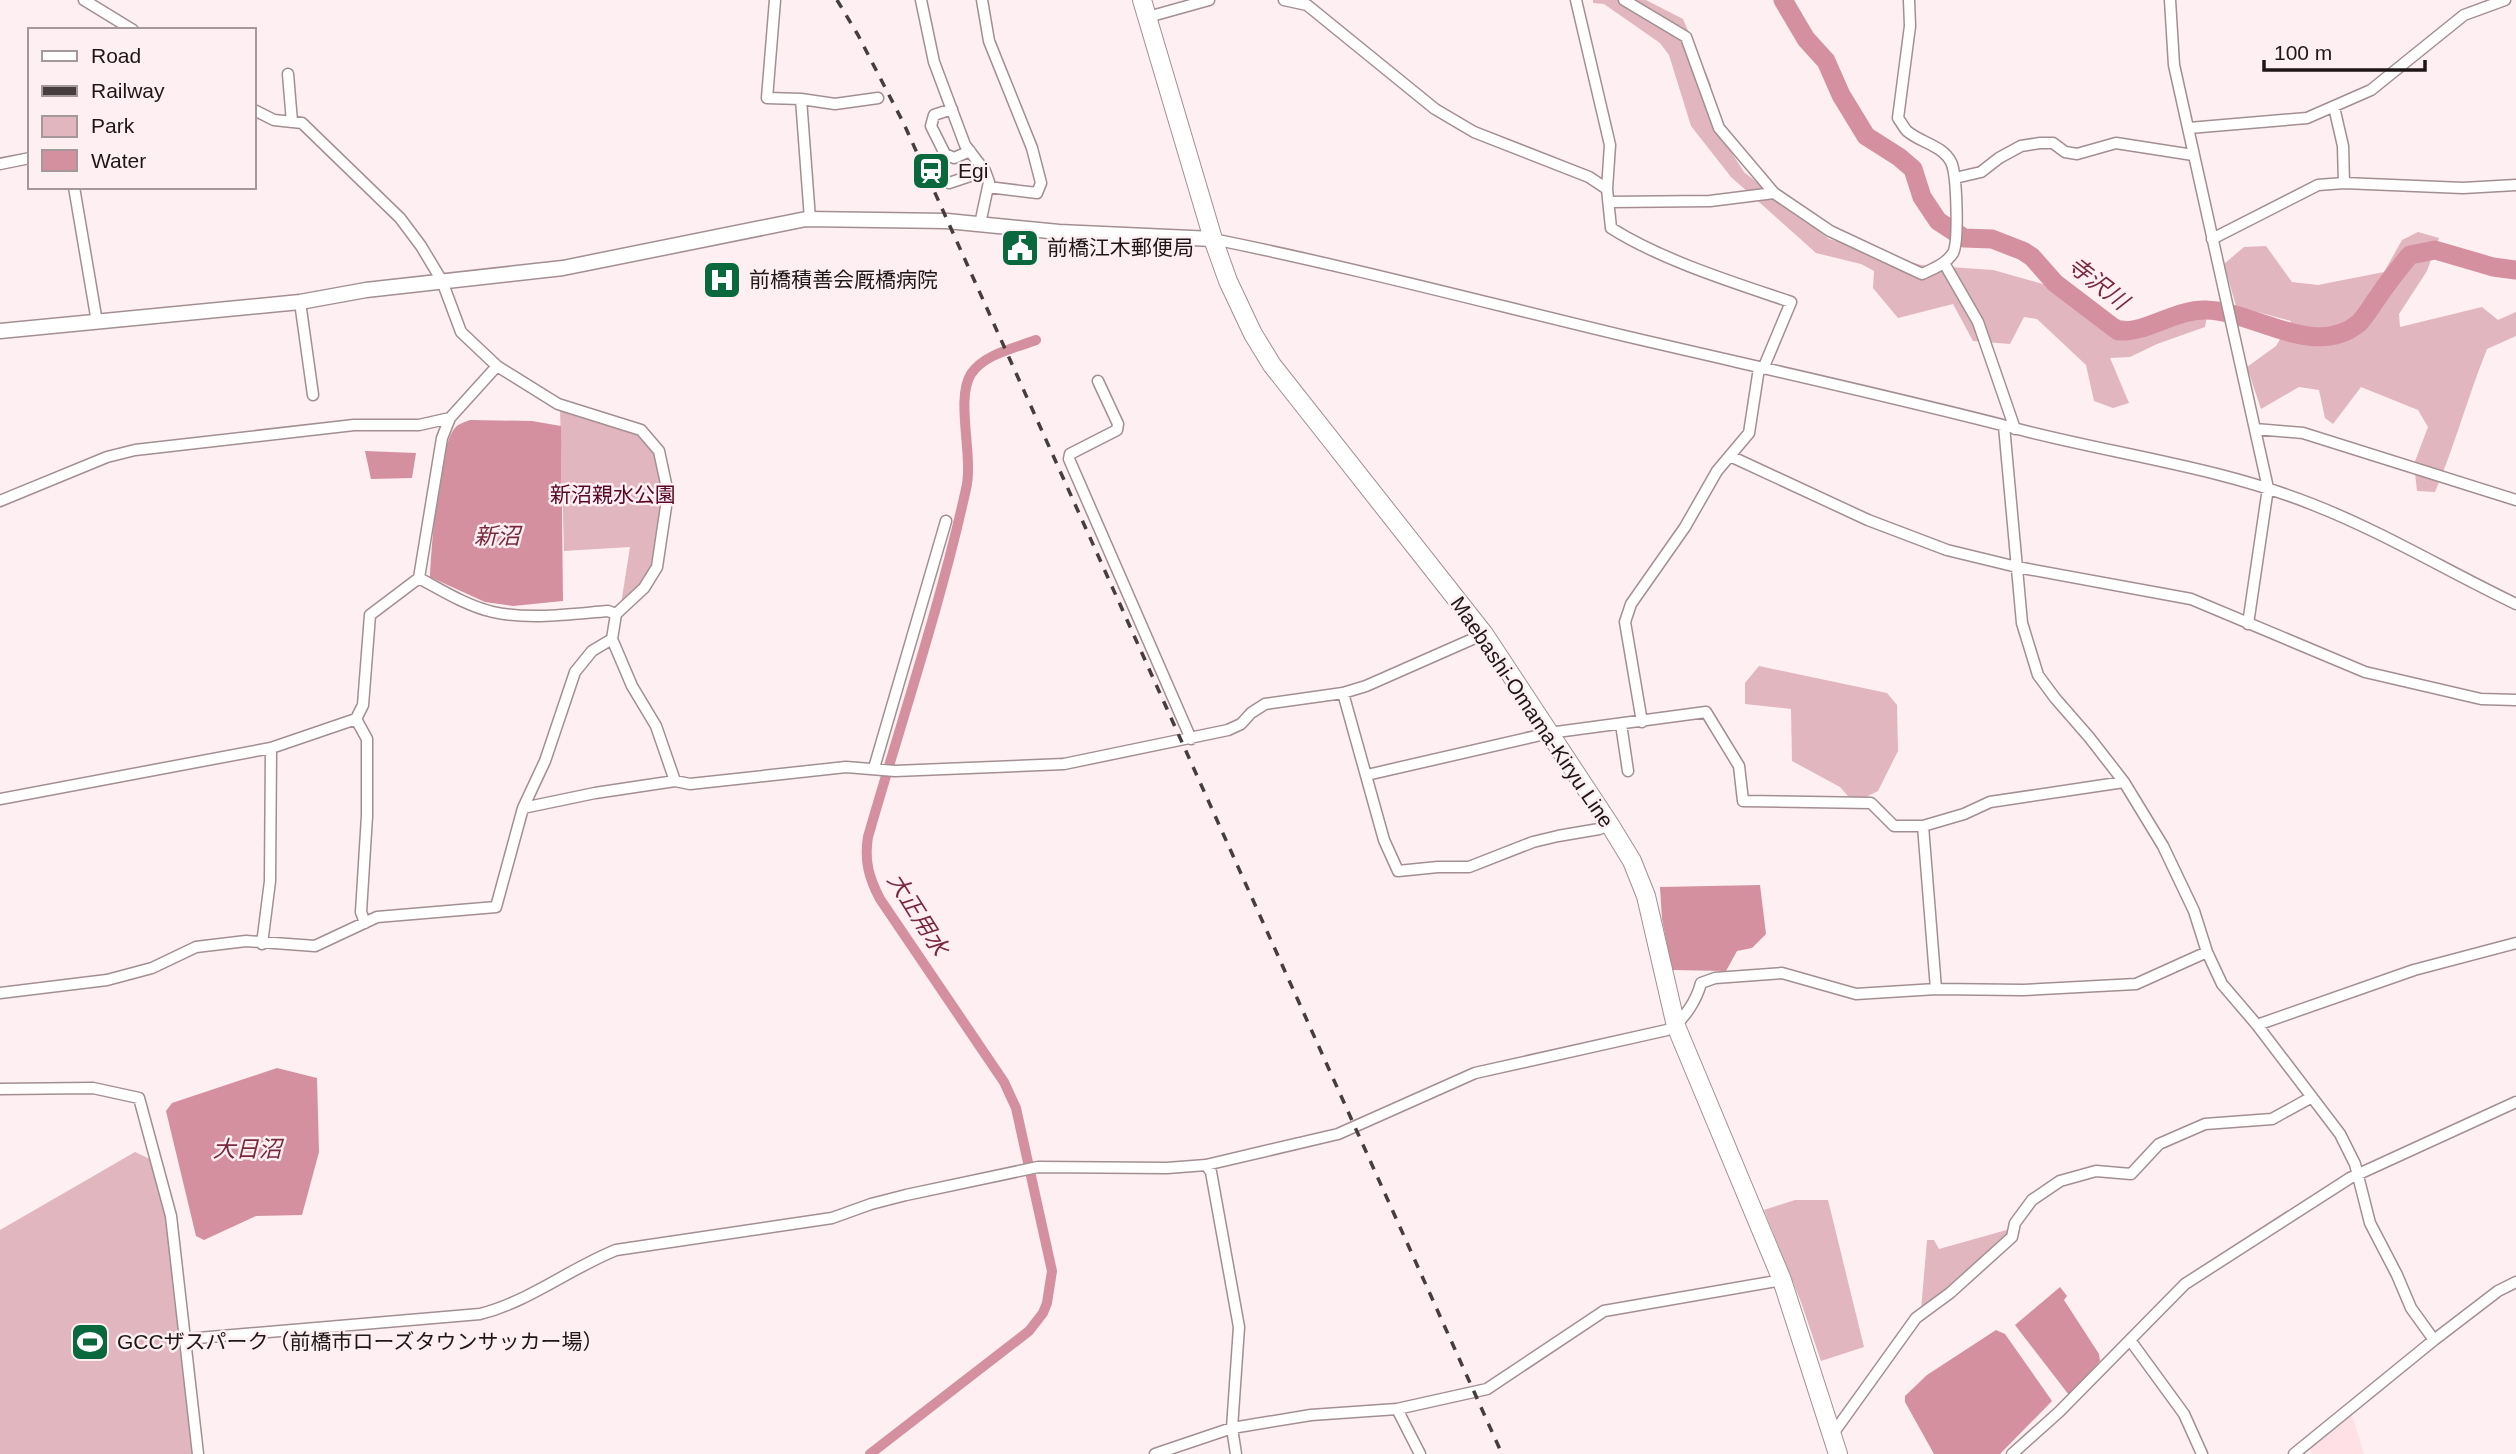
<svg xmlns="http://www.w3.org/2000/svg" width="2516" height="1454" viewBox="0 0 2516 1454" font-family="Arial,'Noto Sans JP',sans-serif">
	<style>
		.built { fill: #ffe0e5 }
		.green { fill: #e2b6be }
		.water { fill: #d4909e }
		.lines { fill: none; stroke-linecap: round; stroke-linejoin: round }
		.canal { stroke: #d4909e; stroke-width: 10 }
		.river { stroke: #d4909e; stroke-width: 19 }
		.minor-casing { stroke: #a38f92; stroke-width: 13 }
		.tertiary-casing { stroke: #a38f92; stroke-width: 17 }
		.primary-casing { stroke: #a38f92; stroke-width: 20 }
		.minor { stroke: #fff; stroke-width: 10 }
		.tertiary { stroke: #fff; stroke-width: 14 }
		.primary { stroke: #fff; stroke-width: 18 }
		.rail { stroke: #463d3f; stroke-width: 3.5; stroke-dasharray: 9 9; stroke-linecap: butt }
		.labels { text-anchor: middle; stroke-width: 5; stroke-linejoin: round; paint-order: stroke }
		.poi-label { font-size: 21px; fill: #1e1617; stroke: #fdeff2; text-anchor: start }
		.park-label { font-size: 21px; fill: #590726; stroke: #fdeff2 }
		.street-label { font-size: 21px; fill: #1e1617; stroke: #fdeff2 }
		.water-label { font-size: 23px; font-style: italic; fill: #79283f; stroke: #fdeff2 }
	</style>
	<rect width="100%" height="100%" fill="#fdeff2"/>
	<!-- built -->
	<path class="built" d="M2351,1412l13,42h-52l-3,-9z"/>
	<!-- green -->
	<path class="green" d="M1593,0h53l37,19 28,66 -1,34 34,53 85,67 92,26 72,5 57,16 55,31 33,6 37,-11 32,4 -2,11 -48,17 -27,13 -20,1 19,45 -16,5 -19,-7 -8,-36 -49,-46 -13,-2 -14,27 -37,-3 -20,-37 -55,14 -25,-30 1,-17 -13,-7 -45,-11 -85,-76 -40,-51 -22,-71 -9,-12 -56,-39 -11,-1z
		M2418,232l21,6 -12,33 -28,43 1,13 82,-20 16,13 18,-8v24l-29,13c-19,47 -32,96 -52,143l-18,-1 -3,-27 14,-37 -10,-17 -57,-23 -28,37 -8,-6 -6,-28 -20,-3 -38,22 -14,-42 29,-21 15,-25 -55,-15 -12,-42 20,-17 22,-1 26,36 26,3 66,-13 18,-32z
		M560,409l79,24 16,21 9,39 -11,73 -11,20 -21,18 9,-57 -66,4z
		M1759,666l128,27 10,12 1,46 -20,40 -24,12 -14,-16 -48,-26 -1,-52 -46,-5v-21z
		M135,1152l17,8 14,54 27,240h-193v-224z
		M1795,1200h33l36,147 -43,14 -20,-59 -37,-92z
		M2010,1229l-3,8 -58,54 -28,19 6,-70h7l5,9z"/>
	<!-- water -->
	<path class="water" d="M470,420l62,1 29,5 2,175 -50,5 -28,-4 -55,-25c1,-27 9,-133 25,-149 3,-4 10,-6 15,-8z
		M365,451l51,2 -4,25 -41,1z
		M1760,885l6,49 -14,14 -15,3 -11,20 -54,-1 -10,-51 -2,-32z
		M277,1068l40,10 2,74 -17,63 -46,1 -52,24 -8,-4 -30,-125 6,-8z
		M2060,1287l7,9 -3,4 35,54 1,7 -31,34 -54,-70z
		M1996,1330l9,4 47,67 -52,53h-66l-29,-52v-6l22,-21z"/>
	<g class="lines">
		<!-- canal -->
		<path class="canal" d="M870,1454l159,-123 14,-18 4,-10 5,-32 -36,-163 -12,-26 -124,-183c-11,-21 -16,-38 -12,-62 33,-115 72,-230 98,-348 8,-32 -11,-90 5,-115 13,-20 44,-26 65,-34"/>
		<!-- river -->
		<path class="river" d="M1783,0l23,39 20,22 15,34 25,41 33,21 14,12 9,28 16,24 26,17 28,1 31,12 9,6 23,26 63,48c30,2 57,-22 88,-21 48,1 109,50 153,13 7,-7 13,-18 19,-26 10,-15 21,-29 32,-42l25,-5 58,17 23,3"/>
		<defs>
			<path id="minor" d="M84,0l49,30
				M775,0l-8,98 34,1 34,5 43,-6
				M921,0l13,62 31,83 20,26 4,11 -9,42
				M982,0l7,41 43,107 9,35 -4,10 -49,-6
				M1284,0l23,5 128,104 39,23 115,45 18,12
				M1576,0l34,145 -3,44 4,39c50,32 124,55 180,74l-28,67
				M1624,0l62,37 33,91 55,65 56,38 92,43c11,-5 24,-10 31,-21 6,-11 4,-79 -2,-91 -9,-17 -30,-19 -44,-31 -3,-3 -6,-9 -9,-13l12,-92 -1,-26
				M2170,0l4,65 94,423 -20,136
				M1148,17l61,-17
				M288,74l4,48
				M801,99l9,120
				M2334,107l9,39 1,37
				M952,109l-18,6 -3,11 14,28 9,4 16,-7
				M254,110l20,10 28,3 98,95 21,28 21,35 19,51 36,34 61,38 83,26 18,21 9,42 -11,74 -13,21 -28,26 -4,25 20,47 24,40 19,55
				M2189,128l118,-10 64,-28 93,-75 41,-15
				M0,164l30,-6
				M1955,178l26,-6 18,-14 22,-12 19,-3h13l12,9 12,2 39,-11 77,12
				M949,183l36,-12
				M74,187l23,135
				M1609,202l101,-1 64,-8
				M1213,239c138,28 274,64 412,97 128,30 257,58 385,91 101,27 207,39 304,78 69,27 135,67 202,99
				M2212,239l106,-54 26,-2 119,5 53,-3
				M1944,263l34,59 37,107
				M300,302l13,93
				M1098,381l20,43 -1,6 -47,24 -1,5 122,280
				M2004,426l18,197 16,52 17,23 34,39 35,45 39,64 31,65 13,41 15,32 35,41 83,109 15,30 15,59 27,52 14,33 23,32
				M2255,429l48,4 213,67
				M1730,456l138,64 79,30 70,17 174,32 174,73 116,27 35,1
				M0,501l107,-44 28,-7 219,-25h65l31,-7
				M419,578c24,13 48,28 74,34 37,8 78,2 115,-1l8,3
				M1343,693l41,147 14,31 40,-4h31l64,-25 25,-6 41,-7 11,-4
				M356,719l11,20v77l-6,96 4,11
				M1642,722l-17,-100 6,-18 54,-77 32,-56 32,-38 10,-65
				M1621,724l7,47
				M874,768l72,-247
				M1367,775l182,-42 157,-21 33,54 4,35 128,2 23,23h29l41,-12 26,-12 134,-20
				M0,799l271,-51 85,-29 7,-14 7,-90 49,-37 23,-140 8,-20 47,-52
				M523,808l22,-47 30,-89 17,-21 20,-12
				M1923,826l13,163
				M262,944l8,-63 1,-133
				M0,993l107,-13 45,-12 44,-21 50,-6 69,5 62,-29 119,-10 27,-99 72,-15 80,-12 15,3 156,-17 49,4 169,-7 164,-34 13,-6 10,-11 14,-9 78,-11 23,-7 118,-52
				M2257,1025l157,-55 102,-27
				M0,1089l93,-1 46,10 32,118 27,238
				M1206,1165l5,7 28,155 -7,101 4,26
				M186,1339l294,-25c48,-12 89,-45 136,-64l216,-32 39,-14 35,-9 132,-28 129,1 39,-3 132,-31 137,-61 192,-43c16,-7 30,-31 34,-47l14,-5 67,-5 74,21 80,-5 87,1 113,-6 71,-32
				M2130,1340l54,74 18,40
				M1397,1409l23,45
				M1832,1435l84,-117 34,-25 62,-56 3,-14 17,-23 28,-19 36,-10 35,3 28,-30 46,-20 67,-5 40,-22
				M1155,1454l77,-26 79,-13 86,-6 90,-20 117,-78 178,-31
				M2012,1454l47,-42 126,-128 165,-106 166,-76
				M2294,1454l140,-114 64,-49 18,-9"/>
			<path id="tertiary" d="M0,331l300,-29 66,-12 197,-22 243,-49 141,2 112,11 154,7"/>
			<path id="primary" d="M1142,0l71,239 15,42 25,53 19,31 212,269 126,191 22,36 14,35 30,130 106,254 56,174"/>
		</defs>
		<!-- minor casing -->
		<use href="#minor" class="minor-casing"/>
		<!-- tertiary casing -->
		<use href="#tertiary" class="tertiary-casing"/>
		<!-- primary casing -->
		<use href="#primary" class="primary-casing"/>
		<!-- minor -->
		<use href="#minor" class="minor"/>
		<!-- tertiary -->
		<use href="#tertiary" class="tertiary"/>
		<!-- primary -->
		<use href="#primary" class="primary"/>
		<!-- rail -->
		<path class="rail" d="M837,0l21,35 46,89 598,1330"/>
	</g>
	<!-- icons -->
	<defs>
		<symbol id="station-square" viewBox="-11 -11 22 22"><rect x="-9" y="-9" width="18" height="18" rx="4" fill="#09693d" stroke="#fdeff2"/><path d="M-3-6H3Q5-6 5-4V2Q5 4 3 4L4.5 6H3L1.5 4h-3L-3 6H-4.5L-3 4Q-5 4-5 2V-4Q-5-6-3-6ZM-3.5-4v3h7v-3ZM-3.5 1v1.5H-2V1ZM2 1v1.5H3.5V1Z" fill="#fff"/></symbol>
		<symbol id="civic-square" viewBox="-11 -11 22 22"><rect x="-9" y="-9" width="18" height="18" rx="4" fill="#09693d" stroke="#fdeff2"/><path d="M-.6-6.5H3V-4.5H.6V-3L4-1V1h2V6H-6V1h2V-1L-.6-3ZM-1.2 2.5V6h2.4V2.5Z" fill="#fff"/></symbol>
		<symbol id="hospital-square" viewBox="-11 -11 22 22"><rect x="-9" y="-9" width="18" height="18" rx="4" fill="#09693d" stroke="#fdeff2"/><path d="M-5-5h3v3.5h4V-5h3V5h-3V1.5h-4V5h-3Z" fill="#fff"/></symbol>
		<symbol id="stadium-square" viewBox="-11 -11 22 22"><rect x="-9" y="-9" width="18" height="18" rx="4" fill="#09693d" stroke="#fdeff2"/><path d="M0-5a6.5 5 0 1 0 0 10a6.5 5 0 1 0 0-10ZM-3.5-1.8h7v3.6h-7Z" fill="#fff"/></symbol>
	</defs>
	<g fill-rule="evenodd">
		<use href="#station-square" x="909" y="149" width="44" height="44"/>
		<use href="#civic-square" x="998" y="226" width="44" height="44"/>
		<use href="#hospital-square" x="700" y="258" width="44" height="44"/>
		<use href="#stadium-square" x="68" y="1320" width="44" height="44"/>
	</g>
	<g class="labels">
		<!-- poi labels -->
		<g class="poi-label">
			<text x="958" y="178">Egi</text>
			<text x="1047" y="255">前橋江木郵便局</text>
			<text x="749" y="287">前橋積善会厩橋病院</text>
			<text x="117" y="1349">GCCザスパーク（前橋市ローズタウンサッカー場）</text>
		</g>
		<!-- park labels -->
		<g class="park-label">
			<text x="613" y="502">新沼親水公園</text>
		</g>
		<!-- street labels -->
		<g class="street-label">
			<text transform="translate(1532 712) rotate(56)" y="7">Maebashi-Omama-Kiryu Line</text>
		</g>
		<!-- water labels -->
		<g class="water-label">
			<text transform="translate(2098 283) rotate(38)" y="8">寺沢川</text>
			<text x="497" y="544">新沼</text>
			<text transform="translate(918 914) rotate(58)" y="8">大正用水</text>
			<text x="247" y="1157">大日沼</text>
		</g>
	</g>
	<!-- legend -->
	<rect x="28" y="28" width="228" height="161" fill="#fdeff2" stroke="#a4989a" stroke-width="2"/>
	<rect x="42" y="51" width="35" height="10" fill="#ffffff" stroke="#a4989a" stroke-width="2"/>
	<text x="91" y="63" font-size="21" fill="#1e1617">Road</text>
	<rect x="42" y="86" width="35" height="10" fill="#463d3f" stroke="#a4989a" stroke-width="2"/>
	<text x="91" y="98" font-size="21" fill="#1e1617">Railway</text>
	<rect x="42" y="116" width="35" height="21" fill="#e2b6be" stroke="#a4989a" stroke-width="2"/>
	<text x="91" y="133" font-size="21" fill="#1e1617">Park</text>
	<rect x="42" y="150" width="35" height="21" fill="#d4909e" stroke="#a4989a" stroke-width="2"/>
	<text x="91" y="168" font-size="21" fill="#1e1617">Water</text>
	<!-- scale -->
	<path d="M2264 60v10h161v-10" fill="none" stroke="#1e1617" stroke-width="3.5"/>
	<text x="2274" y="60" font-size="21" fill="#1e1617" stroke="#fdeff2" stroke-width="5" paint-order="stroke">100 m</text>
</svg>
